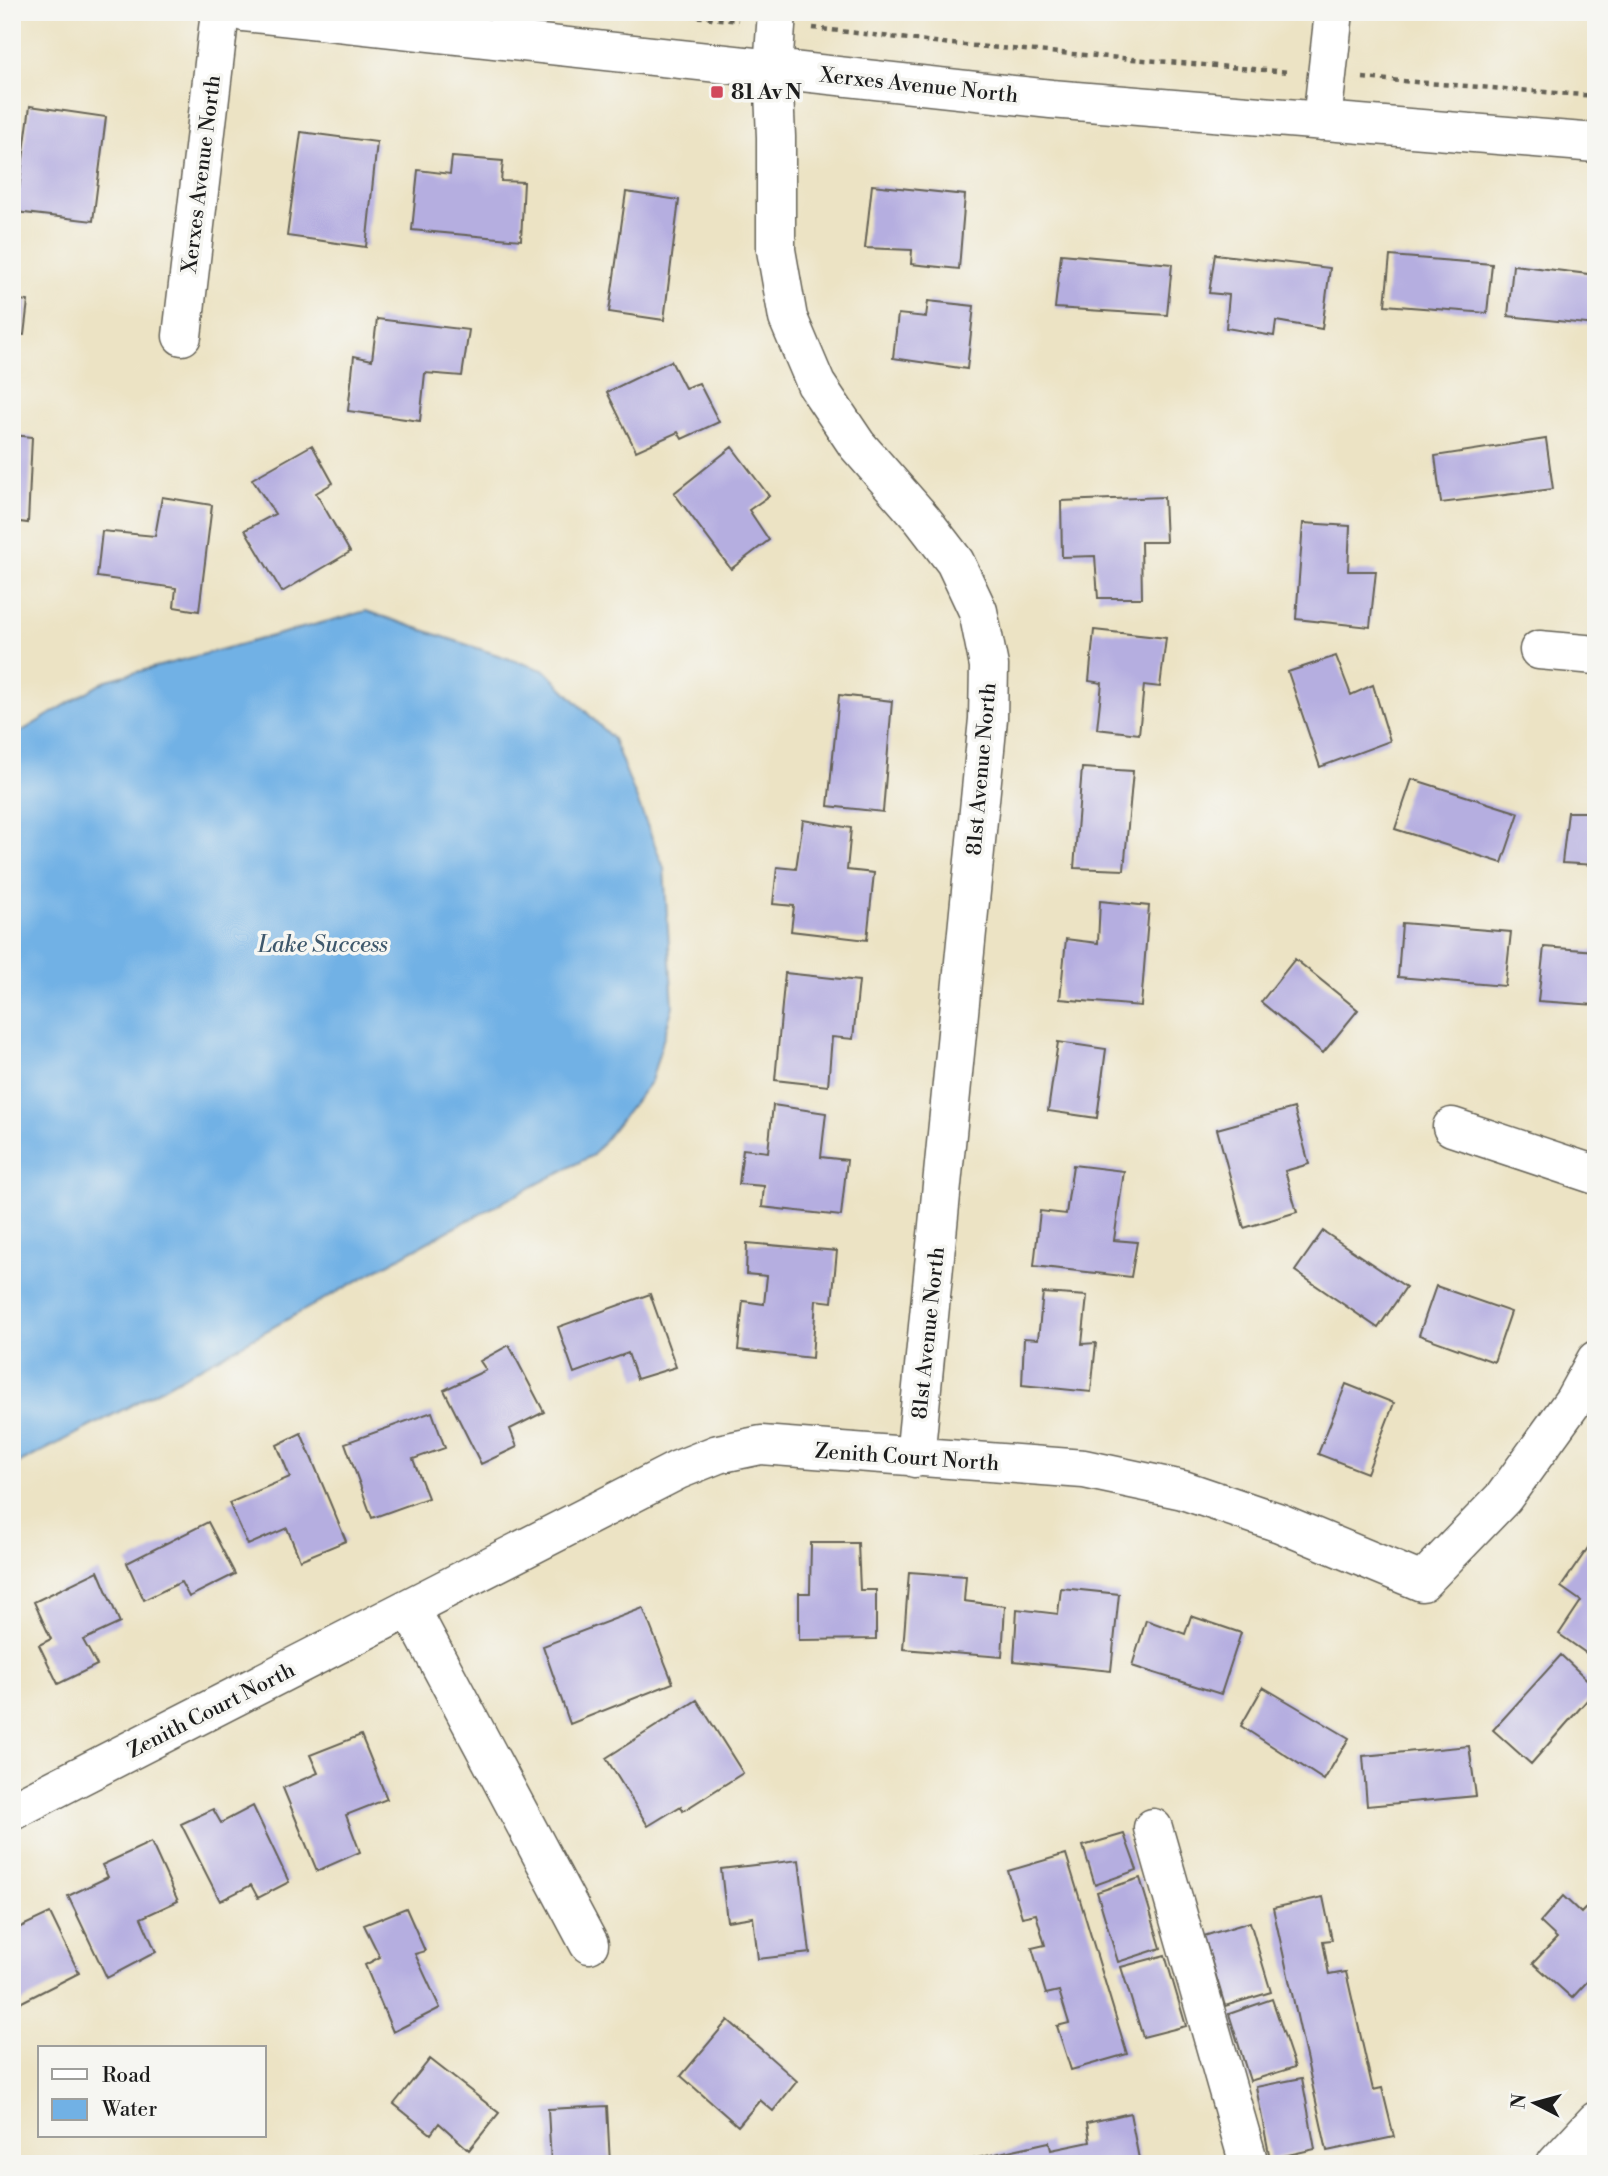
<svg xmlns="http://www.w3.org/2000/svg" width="1608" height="2176" viewBox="0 0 1608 2176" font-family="'Libre Bodoni',serif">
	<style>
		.water { fill: #71b1e5; stroke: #466680; stroke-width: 2 }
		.building { fill: #b5aee0 }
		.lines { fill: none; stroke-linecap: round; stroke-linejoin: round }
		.minor-casing { stroke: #656257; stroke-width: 41 }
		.path { stroke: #656257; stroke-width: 4.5; stroke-dasharray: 5 5; stroke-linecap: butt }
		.minor { stroke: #fff; stroke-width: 38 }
		.poi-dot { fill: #d1495b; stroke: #f6f6f2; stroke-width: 2.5 }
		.labels { text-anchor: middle; stroke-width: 7; stroke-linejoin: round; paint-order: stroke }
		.street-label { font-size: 21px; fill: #1c1c1c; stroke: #f6f6f2 }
		.poi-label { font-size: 21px; font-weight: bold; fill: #1c1c1c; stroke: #f6f6f2; text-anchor: start }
		.water-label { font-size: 23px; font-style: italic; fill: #3e586c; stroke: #f6f6f2 }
	</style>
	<rect width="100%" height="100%" fill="#f6f6f2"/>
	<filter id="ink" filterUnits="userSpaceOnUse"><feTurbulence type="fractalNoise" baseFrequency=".0143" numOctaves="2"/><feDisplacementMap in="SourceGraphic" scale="14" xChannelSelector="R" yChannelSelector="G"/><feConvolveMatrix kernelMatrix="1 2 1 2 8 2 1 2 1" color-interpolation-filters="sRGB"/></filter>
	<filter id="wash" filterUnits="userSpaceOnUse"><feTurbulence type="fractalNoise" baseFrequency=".00686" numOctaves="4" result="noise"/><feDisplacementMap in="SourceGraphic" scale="28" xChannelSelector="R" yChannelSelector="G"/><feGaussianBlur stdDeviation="1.57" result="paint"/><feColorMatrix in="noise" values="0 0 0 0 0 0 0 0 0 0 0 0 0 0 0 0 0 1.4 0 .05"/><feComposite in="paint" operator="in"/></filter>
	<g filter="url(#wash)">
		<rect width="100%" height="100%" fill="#ece3c4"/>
		<!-- water -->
		<path class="water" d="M366,611l180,60 67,68 51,129 9,138 -22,75 -58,74 -136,71 -329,181 -116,60v-730l95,-57z"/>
		<g id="blocks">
			<!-- building -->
			<path class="building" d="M30,106l76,11 -13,104 -77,-9z
				M301,132l76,10 -11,105 -79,-11z
				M452,157l51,4 -2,20 23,1 -3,58 -109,-10 6,-60 32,4z
				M872,185l93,10 -6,74 -48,-5 1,-14 -47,-2z
				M626,192l53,8 -15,120 -55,-8z
				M1061,254l111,10 -5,51 -112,-7z
				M1215,254l115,14 -8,61 -46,-8 -2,15 -48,-8 3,-33 -20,-2z
				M1390,256l102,8 -5,49 -102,-8z
				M1513,265l83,10v50l-88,-9z
				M12,299l16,2 -4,34 -12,-1z
				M928,301l46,5 -7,63 -74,-11 5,-44 28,3z
				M377,319l92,11 -7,46 -37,-3 -5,48 -72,-10 6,-55 18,4z
				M671,361l14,27 14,-5 20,39 -37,17 -4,-7 -42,19 -29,-59z
				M12,435l20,2 -4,86 -16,-2z
				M1546,439l7,50 -112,14 -6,-47z
				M312,445l21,38 -17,10 34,59 -68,40 -37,-62 30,-16 -23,-35z
				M732,447l37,49 -20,14 20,30 -38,29 -57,-76z
				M162,497l50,8 -13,106 -25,-4 2,-19 -79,-11 5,-46 53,5z
				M1164,497l2,45h-25l1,56h-44l-3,-42 -33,1 -1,-56z
				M1303,523l47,3 -2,45h28l-6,56 -74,-8z
				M1094,630l72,8 -6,49 -16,-2 -5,49 -42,-5 5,-46 -13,-2z
				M1336,656l15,39 22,-10 17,56 -70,26 -32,-95z
				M839,695l53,6 -9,111 -55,-6z
				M1082,768l51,3 -9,99 -50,-2z
				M1412,779l107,34 -17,50 -107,-34z
				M1568,812h28v53l-34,-2z
				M803,820l48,8 -4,42 27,3 -7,67 -76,-9 3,-25 -21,-2 4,-37 19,2z
				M1100,901l49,5 -8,100 -81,-7 6,-60 32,4z
				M1402,923l109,9 -6,54 -107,-9z
				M1544,947l52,4v54l-58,-4z
				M1295,959l63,51 -35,43 -62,-51z
				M785,973l74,8 -6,58 -21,-2 -4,49 -53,-6z
				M1058,1042l48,7 -9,69 -49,-7z
				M773,1105l53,8 -5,44 26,3 -6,56 -79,-9 2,-21 -25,-2 4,-35 25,3z
				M1294,1108l15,56 -24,7 12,41 -53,16 -27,-99z
				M1073,1165l51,6 -10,69 23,2 -6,35 -97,-11 6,-55 26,3z
				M1323,1231l83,56 -28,41 -83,-57z
				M747,1243l90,8 -5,51 -16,-2 -4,58 -74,-8 5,-49 21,3 3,-28 -21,-2z
				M1436,1286l75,26 -17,50 -75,-27z
				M1043,1293l44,3 -5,48 14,-1 -5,49 -69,-7 2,-47 14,1z
				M650,1294l26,73 -39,12 -9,-26 -54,20 -16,-46z
				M509,1345l35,67 -34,17 7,18 -36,17 -37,-74 42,-20 -6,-9z
				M1346,1384l48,19 -27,70 -49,-19z
				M432,1412l13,36 -32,11 15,39 -56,20 -27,-75z
				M301,1433l45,108 -46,19 -13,-32 -39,17 -19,-42 61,-26 -13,-32z
				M208,1522l27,52 -46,23 -8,-15 -37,18 -17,-37z
				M1594,1539l2,1v120l-37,-26 22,-33 -20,-14z
				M811,1543h47l2,47h16v49l-77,1v-47h11z
				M98,1571l22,52 -37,17 14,25 -39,19 -19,-39 12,-6 -17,-37z
				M909,1572l57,4 -2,25 41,5 -3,51 -99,-8z
				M1061,1588l58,6 -8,77 -97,-10 3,-52 41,5z
				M643,1608l30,75 -103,41 -27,-78z
				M1191,1616l50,17 -20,61 -89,-28 14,-46 39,14z
				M1561,1655l35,33v2l-65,74 -38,-34z
				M1263,1687l86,51 -25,42 -83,-54z
				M697,1700l46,73 -60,38 -2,-5 -33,20 -42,-68z
				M361,1735l26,64 -41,16 14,37 -43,19 -34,-83 35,-15 -8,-18z
				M1469,1746l7,50 -109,10 -4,-50z
				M253,1806l36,76 -31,16 -7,-13 -31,16 -39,-77 32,-15 8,14z
				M1124,1834l13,36 -42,15 -12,-39z
				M151,1842l27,59 -37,17 15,34 -49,26 -39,-82 40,-19 -6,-12z
				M1066,1854l61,200 -56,16 -14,-44 12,-3 -10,-32 -13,3 -14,-46 13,-3 -9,-31 -14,3 -14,-46z
				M799,1860l11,93 -52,6 -5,-42 -26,4 -6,-52z
				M1140,1878l21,70 -43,14 -21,-70z
				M1563,1896l18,17 15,-16v75l-24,26 -39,-35 24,-25 -17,-16z
				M1323,1897l9,43 -9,1 6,34 17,-3 27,118 9,-2 12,49 -67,14 -54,-243z
				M406,1908l19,43 -10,3 25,54 -47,24 -28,-67 15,-8 -16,-32z
				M50,1913l29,60 -67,34v-76z
				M1250,1922l21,70 -46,14 -21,-70z
				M1165,1955l21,71 -43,11 -22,-70z
				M1272,1999l23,68 -45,14 -21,-67z
				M728,2020l69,61 -24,30 -13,-11 -22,26 -57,-50z
				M430,2059l69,54 -30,37 -30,-27 -8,11 -37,-30z
				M1302,2078l13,71 -45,10 -14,-72z
				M607,2106l3,58h-59l-3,-55z
				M1130,2113l10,51h-171l-1,-4 81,-18 2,8 39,-8 -3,-19z"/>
		</g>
	</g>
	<g filter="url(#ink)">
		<use href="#blocks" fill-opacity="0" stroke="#656257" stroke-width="2"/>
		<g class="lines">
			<defs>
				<path id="minor" d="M244,12l807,87 545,44
					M777,12l-4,57 3,68v113l12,68 28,66 41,61 65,74 33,43 23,49 11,55 -1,53 -73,739
					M1322,121l12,-109
					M182,336l38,-324
					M1539,650l57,5
					M1452,1127l144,48
					M410,1608l179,336
					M12,1811l666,-341 40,-16 43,-9 323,24 99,21 97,33 142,59 82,-85 70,-97 22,-40
					M1153,1828l96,336
					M1556,2164l40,-43"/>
			</defs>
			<!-- minor casing -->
			<use href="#minor" class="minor-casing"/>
			<!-- path -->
			<path class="path" d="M658,12l80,9
				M813,28l139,16 337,28
				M1363,78l233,18"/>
			<!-- minor -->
			<use href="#minor" class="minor"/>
		</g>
	</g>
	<!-- markers -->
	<rect class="poi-dot" x="710" y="85" width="14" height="14" rx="3.5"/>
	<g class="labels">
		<!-- street labels -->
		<g class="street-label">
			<text transform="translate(919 85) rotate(6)" y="7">Xerxes Avenue North</text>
			<text transform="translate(201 174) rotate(-83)" y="7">Xerxes Avenue North</text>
			<text transform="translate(981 769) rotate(-85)" y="7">81st Avenue North</text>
			<text transform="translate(928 1333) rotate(-84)" y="7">81st Avenue North</text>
			<text transform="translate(907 1457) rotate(4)" y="7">Zenith Court North</text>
			<text transform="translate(211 1710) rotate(-27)" y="7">Zenith Court North</text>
		</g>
		<!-- poi labels -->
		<g class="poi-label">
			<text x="731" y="99">81 Av N</text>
		</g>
		<!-- water labels -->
		<g class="water-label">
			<text x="323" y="952">Lake Success</text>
		</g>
	</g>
	<!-- margin -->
	<rect width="1608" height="2176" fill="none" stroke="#f6f6f2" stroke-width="42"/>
	<!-- legend -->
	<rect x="38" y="2046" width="228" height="91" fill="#f6f6f2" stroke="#9f9f9c" stroke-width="2"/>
	<rect x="52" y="2069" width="35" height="10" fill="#ffffff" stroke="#9f9f9c" stroke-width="2"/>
	<text x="102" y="2082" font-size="21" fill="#1c1c1c">Road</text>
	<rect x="52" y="2099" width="35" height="21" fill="#71b1e5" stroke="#9f9f9c" stroke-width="2"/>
	<text x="102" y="2116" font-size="21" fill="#1c1c1c">Water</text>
	<!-- north arrow -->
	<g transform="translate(1535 2103) rotate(276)" stroke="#f6f6f2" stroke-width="5" paint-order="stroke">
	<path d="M0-5L12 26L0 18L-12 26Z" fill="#1c1c1c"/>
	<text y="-10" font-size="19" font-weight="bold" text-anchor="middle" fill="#1c1c1c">N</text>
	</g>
</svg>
